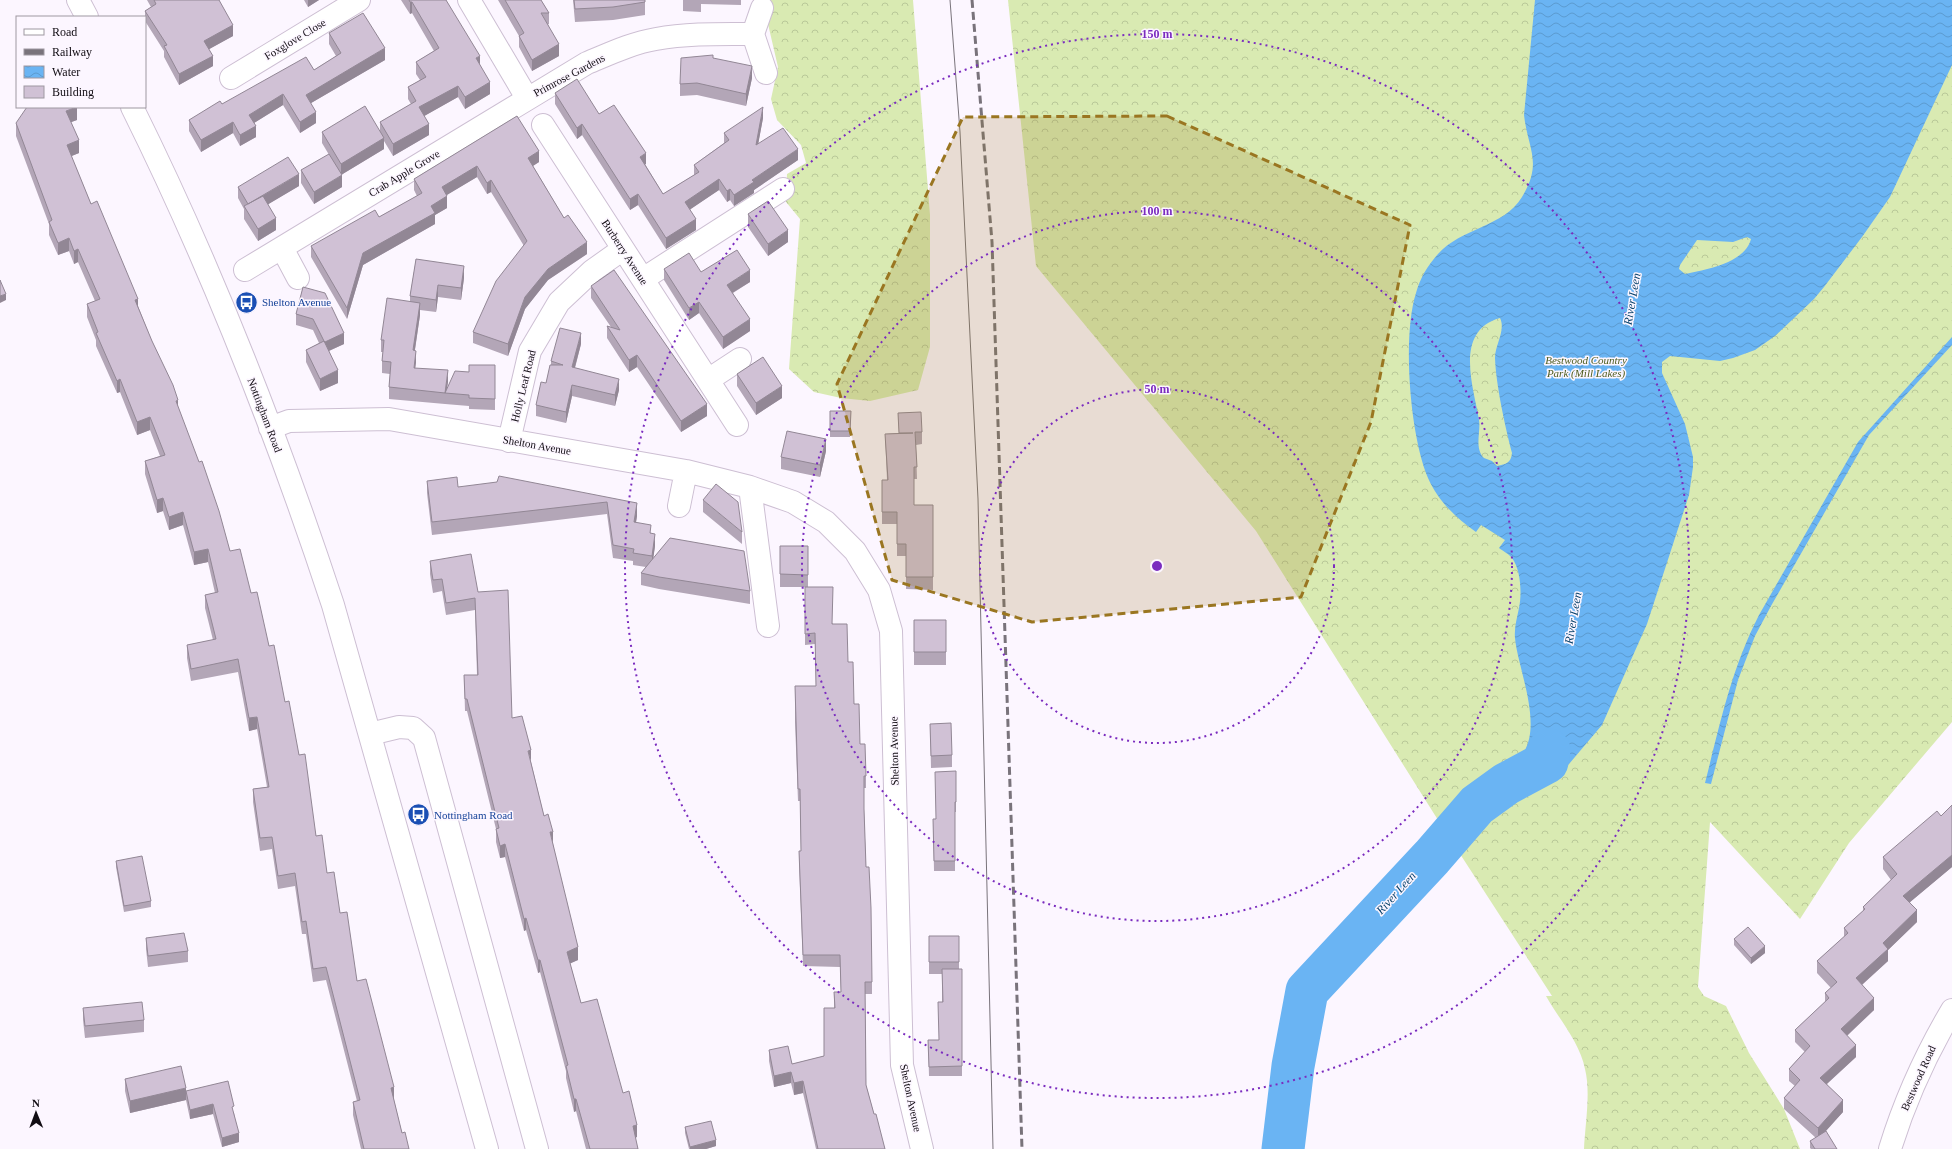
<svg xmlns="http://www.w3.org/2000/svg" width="1952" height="1149" viewBox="0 0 1952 1149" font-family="'Times New Roman',serif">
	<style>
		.forest { fill: url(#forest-crowns) }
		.water { fill: url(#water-waves); fill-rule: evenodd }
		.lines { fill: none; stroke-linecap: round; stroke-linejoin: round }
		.river { stroke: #6ab4f3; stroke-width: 43 }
		.minor-casing { stroke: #cdbfd3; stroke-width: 24 }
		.major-casing { stroke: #cdbfd3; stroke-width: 24 }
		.minor { stroke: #fff; stroke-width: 22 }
		.major { stroke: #fff; stroke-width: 22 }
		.tram { stroke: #79737b; stroke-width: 1 }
		.rail { stroke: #79737b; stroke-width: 3; stroke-dasharray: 8 4; stroke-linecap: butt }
		.wall { fill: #b3a6b7 }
		.shaded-wall { fill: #928795 }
		.building { fill: #d0c1d5; stroke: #928795 }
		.marked { fill: #9a7621; fill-opacity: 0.2; stroke: #9a7621; stroke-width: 3; stroke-dasharray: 8 5; stroke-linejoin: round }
		.ring { fill: none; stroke: #7b2cbf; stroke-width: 2; stroke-dasharray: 2 4 }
		.labels { text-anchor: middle; stroke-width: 3; stroke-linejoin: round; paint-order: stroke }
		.street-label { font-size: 11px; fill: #110c13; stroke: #fcf6ff }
		.transit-label { font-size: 11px; fill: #164399; stroke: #fcf6ff; text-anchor: start }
		.park-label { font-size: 11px; font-style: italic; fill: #4e5d1f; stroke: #fcf6ff }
		.water-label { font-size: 12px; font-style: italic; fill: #07416a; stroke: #fcf6ff }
		.centre { fill: #7b2cbf; stroke: #fcf6ff; stroke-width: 2 }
		.ring-label { font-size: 12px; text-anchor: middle; font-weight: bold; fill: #7b2cbf; stroke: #fcf6ff; stroke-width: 3; stroke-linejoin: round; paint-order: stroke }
	</style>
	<defs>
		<pattern id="forest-crowns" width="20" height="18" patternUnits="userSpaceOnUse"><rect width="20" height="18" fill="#d9eab2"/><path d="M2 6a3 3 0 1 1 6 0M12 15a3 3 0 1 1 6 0" fill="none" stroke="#b9c898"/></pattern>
		<pattern id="water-waves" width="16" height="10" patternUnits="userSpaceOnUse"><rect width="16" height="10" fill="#6ab4f3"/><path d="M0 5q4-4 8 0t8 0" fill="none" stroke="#5b9acf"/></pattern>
	</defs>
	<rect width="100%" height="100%" fill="#fcf6ff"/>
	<!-- forest -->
	<path class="forest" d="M769,0h144l17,215v132l-12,43 -48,11 -29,-3 -27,-6 -25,-23 11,-150 -14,-17 1,-28 19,-11 -5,-18 -24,-25 -6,-21 7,-32 -10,-43z
		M1008,0h944v722l-103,121 -49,76 -90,-97 -12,165 6,9 22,10 23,47 35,56 16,40h-216c1,-24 7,-56 1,-80 -5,-26 -26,-50 -39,-73h6l-114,-176 -182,-289 -220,-265z"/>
	<!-- water -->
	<path class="water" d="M1535,0h417v65l-62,132 -28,40 -38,50 -10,12 -39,37 -20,14 -22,8 -13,3 -50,-5 -8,6v11l23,51 8,33v10l-4,28 -42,129 -45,101 -33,39 -50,35 -23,-29c6,-3 14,-5 20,-9 32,-26 2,-90 -1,-123 -1,-10 2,-20 4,-30 3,-14 2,-38 -7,-50 -3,-4 -9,-7 -13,-10l6,-8 -24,-15 -5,7c-20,-14 -38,-31 -48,-54 -18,-42 -26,-141 -12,-185 4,-15 12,-28 22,-39 23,-26 66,-27 84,-57 21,-35 6,-47 2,-82zM1747,237l4,2c-6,24 -46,31 -66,35l-6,-5 1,-4 17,-25 36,2zM1500,318c6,12 -5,27 -5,40 1,27 10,68 17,95 -1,10 -6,11 -15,13l-5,-5 -8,-3c-10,-10 -3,-26 -5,-38 -5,-32 -26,-89 21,-102z
		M1952,337v8l-83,90 -98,171 -16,30 -17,44 -27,104 -6,-1c15,-59 26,-113 54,-168l99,-173z"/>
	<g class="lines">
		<!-- river -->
		<path class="river" d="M1283,1149l10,-83 14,-75 125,-134 45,-52 29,-21 41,-22 2,-12"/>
		<defs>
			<path id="minor" d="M78,0l9,17
				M469,0l58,98
				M762,8l-9,26 13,39
				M231,78l128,-78
				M132,107c80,161 145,328 201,498l154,544
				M543,125l194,300
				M282,248l16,30
				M245,270l342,-207c22,-9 45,-20 69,-24 32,-6 65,-5 97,-5
				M643,279l140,-90
				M708,380l32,-21
				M270,428l19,-7 100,-2 297,52 64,16 43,15 33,20 29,29 24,39 12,41 11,434 20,84
				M509,441l21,-90 29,-49 33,-31 31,-22
				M750,487l18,139
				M679,506l7,-35
				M370,734l29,-7 14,1 11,10 113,411"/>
			<path id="major" d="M1890,1149c15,-49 36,-95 62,-139"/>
		</defs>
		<!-- minor casing -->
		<use href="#minor" class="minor-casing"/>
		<!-- major casing -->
		<use href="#major" class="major-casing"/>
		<!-- minor -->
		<use href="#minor" class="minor"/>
		<!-- major -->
		<use href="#major" class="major"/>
		<!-- tram -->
		<path class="tram" d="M950,0l10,132 18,367 15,650"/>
		<!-- rail -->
		<path class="rail" d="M972,0l20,242 30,907"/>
	</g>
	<!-- wall -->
	<path class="wall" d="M147,0h72l14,36 -24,13 4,17 -34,19 -15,-28v-6l-19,-30v-10l6,-4z
		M304,0h15l-11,7z
		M401,0h45l34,65 10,29 -25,15 -7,-12 -34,19 5,19 -36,21 -9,-15v8l-43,26 -19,-32v-11h58v-10l31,-18 -3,-5v-12l12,-7 -4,-6v-12l18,-11 -22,-38 -2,1z
		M498,0h43l8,13v11h-1l11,32 -27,15 -13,-24v-11z
		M573,0h72v15l-32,5 -38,2z
		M683,0h58v5l-40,-1v8l-18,-1z
		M329,33l56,27 -74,43 5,20 -16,10 -17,-28 -29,18 2,14 -16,9 -7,-13 -32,19 -12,-21v-11l33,-16 92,-34 22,-14 -7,-12z
		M713,58l39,20 -6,28 -49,-11 -17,1v-12z
		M555,93l44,21 47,50h-1l18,30 31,-19v-10l30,-22v-10l39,-15 -5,26 40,16 -44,30v3l-20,13 -4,-6 -3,2 -8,-12 -29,19 6,21 -30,19 -28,-44 -8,5 -48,-75 -5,4 -22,-35z
		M517,116l22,46 -6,4 31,52 23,36 -39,26 -23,29 -17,47 -35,-13v-11l51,-86 -33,-54 -4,2 -10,-17 -31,18 1,13 -12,7v9l-72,41 -16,54 -36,-62v-11l68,-29 38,-21 -3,-6v-11z
		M77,120l-6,2 8,31 -8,3 20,48 47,102 40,102 52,143 21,42 18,53 30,109 17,81 11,37 13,40 17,68 37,119 8,33 7,16h-48l-8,-34v-13l4,-1 -31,-121 -13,2 -7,-48h-4l-7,-48 -17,3 -6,-40 -12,2 -7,-49v-13l14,-2 -10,-58 -8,2 -11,-59 -47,9 -4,-23v-13l26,-5 -8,-32v-13l10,-2 -7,-31 -14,3 -11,-40 -14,5 -6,-19 -6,2 -12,-39v-13l15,-5 -10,-26 -13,5 -17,-43 -3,1 -21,-47v-6l-9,-23v-13l8,-3 -17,-39 -4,2 -5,-13 -11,4 -9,-20v-11l-33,-88v-13z
		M301,170l41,17 -28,17 -13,-21z
		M299,186l-31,18 8,26 -18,11 -14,-22v-10l-6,-11v-11z
		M748,214l40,28 -20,14 -20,-29z
		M416,259l48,19 -3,22 -23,-3 -2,15 -16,-2v5l-5,35 1,12 -1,6 33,14 -1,7 22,-17 26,-7v45l-26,-1v-3l-24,-2v-2v2l-56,-5v-12l1,-13 -8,-1v-12l1,-9h-2v-12l29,-38v-6z
		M664,269l37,3 49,10 -17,11 17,38 -27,18 -24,-36 -10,7 -25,-40z
		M591,286l116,130 -26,16 -44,-65 -8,5 -22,-34v-12l4,1 -20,-29z
		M303,287l41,57 -15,7 9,32 -18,8 -14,-29v-12l13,-7 -6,-13 -17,-5v-11z
		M581,344l-6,24 44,22 -4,16 -43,-10 -6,27 -30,-7v-11l10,-22 5,-18v-4z
		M737,374l45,24 -26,17 -19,-29z
		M830,411h21l-1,26h-20z
		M898,413l24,19v12l-6,1 1,34h-3v26h19v85l-27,-1v-33h-9v-32h-15v-44h5l-2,-46 14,-1z
		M826,451l-6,26 -39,-8v-12z
		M427,481l31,6 179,16v13l-1,6 15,11 4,13 -2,12 97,33v13l-91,-15 -18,-4v-12l5,-6 -13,-2v-4l-20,-3 -6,-44 -175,21 -5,-42z
		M703,500l39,32v12l-39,-32z
		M780,546h28v41h-28z
		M430,561l48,31 34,126 19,44 13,54 9,28 25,116 -8,3 11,40 42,90 14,44 -2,1 3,11h-52l-10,-38 -2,1 -8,-34v-7l-26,-99 -2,1 -12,-43 -2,1 -19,-74 -5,1 -4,-16v-13l-29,-118h-2l-1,-36h13l-2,-65 -29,5 -4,-24 -9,2 -3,-19z
		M805,587l28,37 15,38 12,82 6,32v12h-2v21l2,58 6,115v12h-7l1,91 8,29 11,35h-69l-13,-56 -9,2 -3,-12 -17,4 -5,-26v-11l23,14 32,-8 10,-48v-16h7l-1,-25 -37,-1 -4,-104v-11h2l-1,-50h-2l-3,-79v-36h21l-1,-42 -10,1z
		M914,620h32v45h-32z
		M930,724l22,31v12l-21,1z
		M956,771v41h-1v59h-21l-1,-52h3z
		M1941,816l11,51 -42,35 7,20 -29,28v11l-26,24 12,25 -27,26 9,21 -29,27 16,28 -19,20 13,17h-26l-1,-1v-7l6,-3 -32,-29v-11l11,-12 -6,-5v-12l16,-17 -10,-10v-12l30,-28v-9l6,-5 -14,-15v-12l27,-24v-9l19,-17v-4l28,-27 -8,-11v-12z
		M116,861l35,40v6l-27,5 -8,-45z
		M929,936h30v33h3v107h-33l-1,-36h11l3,-38v-28h-13z
		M146,938l42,13v11l-40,5 -2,-18z
		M1734,939l31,14 -14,11 -17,-19z
		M83,1008l61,12v12l-59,6 -2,-18z
		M125,1079l61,12 48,22 5,29 -17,5 -9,-33 -23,5 -4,-19 -56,13 -5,-22z
		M685,1127l31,19 -10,3h-17l-4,-16z"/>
	<!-- shaded-wall -->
	<path class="shaded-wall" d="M308,0h11l-11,7z
		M410,2h2v11l-2,1z
		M233,25v11l-29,16v-11z
		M559,44v12l-27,15v-11z
		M385,48v12l-79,46v-11z
		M213,56v10l-34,19v-11z
		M480,56v11l-4,-9z
		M752,66v12l-6,28v-12z
		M490,82v12l-25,15v-12z
		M458,86v11l-39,22v-12z
		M283,94v11l-34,21v-11z
		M77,107v13l-11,4v-13z
		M763,107v11l-7,38v-11z
		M316,112v11l-16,10v-11z
		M233,122v11l-32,19v-12z
		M429,124v11l-36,21v-12z
		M582,124v11l-5,4v-11z
		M256,126v11l-16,9v-11z
		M384,138v11l-43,26v-11z
		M79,140v13l-12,5v-13z
		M798,149v11l-44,30v3l-20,13v-11l18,-15z
		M539,151v11l-11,7v-11z
		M646,153v11l-6,3v-10z
		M477,166v11l-35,21v-11z
		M299,174v12l-49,29 -1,-11z
		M342,175v12l-28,17v-12z
		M719,179v11l-34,23v-11z
		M491,180v12l-4,2v-11z
		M730,189v11l-3,2v-11z
		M638,194v11l-8,5v-11z
		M447,196v12l-12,7v9l-72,41 -16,54v-11l16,-55 68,-47z
		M276,218v12l-18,11v-12z
		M696,219v11l-30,19v-11z
		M788,230v12l-20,14v-12z
		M69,238v13l-11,4v-12z
		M587,242v12l-39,26 -23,29 -17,47v-12l17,-47 23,-28z
		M78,249v13l-4,2v-13z
		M464,266v12l-3,22v-12z
		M750,270v12l-23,14v-11z
		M438,285v12l-2,15v-12z
		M6,294v6l-6,3v-7z
		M138,299v13l-3,-12z
		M699,302v11l-10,7v-12z
		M420,303v12l-7,47v-12z
		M750,319v12l-27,18v-12z
		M344,333v11l-20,9v-11z
		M581,333v11l-9,34v-11z
		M416,351v11l-2,17v-11z
		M637,355v12l-8,5v-12z
		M338,370v13l-18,8v-12z
		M448,370v12l-2,11h-1v11v-11z
		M120,379v13l-3,1v-12z
		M619,379v11l-4,16v-11z
		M572,385v11l-6,27v-11z
		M782,386v12l-26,17v-12z
		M178,400v13l-2,-12z
		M707,404v12l-26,16v-11z
		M150,417v13l-13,5v-13z
		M826,439v12l-6,26v-12z
		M163,498v13l-6,2v-13z
		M637,503v13l-3,18v-12z
		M183,512v13l-14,5v-13z
		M655,534v12l-3,22v-12z
		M208,549v13l-14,3v-13z
		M257,717v12l-8,2v-13z
		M531,750v12l-3,-11z
		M550,832h3v12z
		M505,844v13l-5,1v-12z
		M1952,855v12l-49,41v-12z
		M1917,910v12l-29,28v11l-32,29v-12l27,-35z
		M526,918v12l-2,1v-12z
		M1765,946v7l-14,11v-6z
		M578,947v13l-11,5v-13z
		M538,960h2v12l-2,1z
		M1874,998v12l-33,31v-12z
		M1856,1045v12l-36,33v-12z
		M791,1072v11l-17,4v-11z
		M803,1081v12l-9,2v-12z
		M394,1087v13l-3,1v-13z
		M186,1088v12l-56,13v-12z
		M574,1099h2v12l-2,1z
		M1843,1100v12l-25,28v-12z
		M213,1104v10l-23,5v-9z
		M637,1125v12l-4,1v-12z
		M239,1133v9l-17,5v-9z
		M716,1140v6l-10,3h-16v-2z"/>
	<!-- building -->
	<path class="building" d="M154,0h65l14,25 -29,16 9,15 -34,18 -15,-28 3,-1 -22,-34 11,-7z
		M409,0h37l34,56 -4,2 14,24 -25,15 -7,-11 -39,21 10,17 -36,20 -13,-22 36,-21 -8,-14 18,-10 -10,-15 23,-14 -27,-46h-2z
		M505,0h36l8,13h-8l18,31 -27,16 -13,-24 5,-3z
		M574,0h71v2l-32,5 -38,2z
		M363,13l22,35 -79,47 10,17 -16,10 -17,-28 -34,21 7,11 -16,9 -7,-13 -32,18 -12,-20 31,-19 2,3 84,-47 8,13 27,-17 -12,-20z
		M713,55v3l39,8 -6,28 -49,-11 -17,1 1,-26z
		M577,79l22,35 15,-9 32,48 -6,4 23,37 36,-22 -5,-7 35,-25 -5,-7 39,-26 -7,38 27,-17 15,21 -46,31 2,2 -20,13 -4,-6 -3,2 -8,-12 -34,23 11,17 -30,19 -28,-44 -8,5 -48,-75 -5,4 -22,-35z
		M365,106l19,32 -43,26 -19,-32z
		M27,107h50l-11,4 13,29 -12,5 24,59 6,-3 41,98 -3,1 17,41 21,44 5,15 -2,1 23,61 3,-1 17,50 11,40 10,-2 11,44 6,-1 12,54 5,-1 11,57 4,-1 10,54 6,-1 11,82 6,-1 5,38 7,-1 6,41 7,-1 10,69 9,-2 28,108 -3,1 11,45 3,-1 4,17h-45l-11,-47 7,-2 -34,-133 -13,2 -7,-48 -4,1 -7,-49 -17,3 -6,-39 -12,1 -7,-49 16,-2 -12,-70 -8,1 -11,-59 -47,10 -4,-24 29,-6 -11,-44 13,-3 -10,-43 -14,3 -11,-40 -14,5 -6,-19 -6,2 -12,-39 20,-6 -15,-38 -13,5 -17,-43 -3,2 -21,-48 2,-1 -11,-28 13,-5 -22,-50 -4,2 -5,-13 -11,5 -9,-21 3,-2 -36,-97z
		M517,116l22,35 -11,7 36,60 4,-3 19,27 -39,27 -23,28 -17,47 -35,-12 23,-51 31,-40 -36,-61 -4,3 -10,-17 -35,21 5,9 -16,10 4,7 -72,40 -16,55 -36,-62 64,-36 4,7 43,-24 -8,-14z
		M329,154l13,21 -28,17 -13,-22z
		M288,157l11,17 -51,30 -10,-17z
		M263,196l13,22 -18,11 -14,-23z
		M768,201l20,29 -20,14 -20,-30z
		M737,250l13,20 -23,15 23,34 -27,18 -24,-35 -10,6 -25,-39 25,-16 12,19z
		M416,259l48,7 -3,22 -23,-3 -2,15 -26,-4z
		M614,270l93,134 -26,17 -44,-66 -8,5 -22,-34 13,4 -29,-44z
		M0,280l6,14 -6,2z
		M303,287l22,6 19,40 -19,9 -1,-1 -11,-22 -17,-5z
		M387,298l33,5 -7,47 3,1 -2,17 34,2 -3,23 -56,-6 2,-25 -9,-1 2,-21h-3z
		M560,328l21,5 -9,34 47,12 -4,16 -43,-10 -6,27 -30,-7 5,-23 5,1 4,-18h13l-12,-4z
		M324,341l14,29 -18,9 -14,-29z
		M763,357l19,29 -26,17 -19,-29z
		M469,365h26v34l-26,-1v-3l-24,-2 10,-22 14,1z
		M830,411h21l-1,20h-20z
		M921,412l1,20h-7l2,35h-3v38h19v72h-27v-33h-9v-32h-15v-32h6l-3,-46 28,-1h-14l-1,-20z
		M787,431l39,8 -6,26 -39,-8z
		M499,476l138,27 -3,19 17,3 -1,8 5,1 -3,22 -19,-3 1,-4 -21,-4 -6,-43 -175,20 -5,-41 30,-4 1,10 39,-5z
		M716,484l22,18 4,30 -39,-32z
		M670,538l74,13 6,40 -91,-14 -18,-4z
		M780,546h28v29l-28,-1z
		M471,554l7,38 30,-2 4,128 10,-2 9,34 -3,1 16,65 4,-2 5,18h-3l28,115 -11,5 14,51 16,-4 26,94 6,-2 8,34 -4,1 5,23h-48l-14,-50h-2l-8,-33 2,-1 -28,-105h-2l-12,-42 -2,1 -19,-75 -5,2 -4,-17 3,-1 -32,-129h-2l-1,-24h14l-3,-77 -29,5 -4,-24 -9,1 -3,-19z
		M805,587h28l-1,37h15l1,38h5l1,42h5l1,40h5l1,32h-2v33l2,58h3l2,41 1,74h-7l1,103 8,29h2l9,35h-67l-15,-68 -9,2 -3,-11 -17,4 -5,-26 19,-4 4,18 32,-8v-48h11l-1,-16h7l-1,-37h-37l-4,-104h2l-1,-62h-2l-3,-103h21l-1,-53 -10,1z
		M914,620h32v32h-32z
		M951,723l1,32 -21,1 -1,-32z
		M956,771v31h-1v59h-21l-1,-42h3l-1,-47z
		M1952,805v50l-49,41 14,14 -34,33 5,6 -32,29 18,20 -33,31 15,16 -36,33 23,22 -25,28 -34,-30 16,-18 -11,-11 21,-23 -15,-16 34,-32 -4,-5 12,-11 -20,-21 31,-28 -4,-5 21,-19 -2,-2 34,-33 -14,-17 54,-46 4,5z
		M142,856l9,45 -27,5 -8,-45z
		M1748,927l17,19 -14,12 -17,-19z
		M184,933l4,18 -40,5 -2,-18z
		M929,936h30v26h-30z
		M942,969h20v97l-33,1 -1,-27h11l-1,-38h5z
		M142,1002l2,18 -59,6 -2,-18z
		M181,1066l5,22 -56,13 -5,-22z
		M228,1081l6,25 -2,1 7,26 -17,5 -9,-34 -23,6 -4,-19z
		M711,1121l5,19 -26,7 -5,-20z
		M1826,1131l11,18h-22l-5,-8z"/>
	<!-- marked area -->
	<path class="marked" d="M1167,116l243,109 -39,197 -70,175 -269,25 -140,-42 -55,-196 126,-267z"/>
	<!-- distance rings -->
	<g class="ring">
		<circle cx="1157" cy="566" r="177"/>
		<circle cx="1157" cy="566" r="355"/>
		<circle cx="1157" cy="566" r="532"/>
	</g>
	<!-- icons -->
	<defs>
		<symbol id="bus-disc" viewBox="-11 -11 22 22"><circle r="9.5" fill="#1a4fb4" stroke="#fcf6ff"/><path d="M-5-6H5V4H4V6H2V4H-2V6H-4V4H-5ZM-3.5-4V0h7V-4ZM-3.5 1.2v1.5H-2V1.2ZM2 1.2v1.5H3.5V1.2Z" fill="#fff"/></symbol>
	</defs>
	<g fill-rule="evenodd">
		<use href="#bus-disc" x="234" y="290" width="25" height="25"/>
		<use href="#bus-disc" x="406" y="802" width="25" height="25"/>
	</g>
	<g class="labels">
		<!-- street labels -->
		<g class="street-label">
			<text transform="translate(295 39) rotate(-31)" y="4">Foxglove Close</text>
			<text transform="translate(569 75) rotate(-28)" y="4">Primrose Gardens</text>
			<text transform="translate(404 173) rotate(-31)" y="4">Crab Apple Grove</text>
			<text transform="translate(625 252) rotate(57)" y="4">Burberry Avenue</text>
			<text transform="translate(523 386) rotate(-76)" y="4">Holly Leaf Road</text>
			<text transform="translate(265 415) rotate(69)" y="4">Nottingham Road</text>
			<text transform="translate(537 445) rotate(10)" y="4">Shelton Avenue</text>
			<text transform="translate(894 751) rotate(-91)" y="4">Shelton Avenue</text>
			<text transform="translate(1918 1078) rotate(-66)" y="4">Bestwood Road</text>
			<text transform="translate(911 1098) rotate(78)" y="4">Shelton Avenue</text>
		</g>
		<!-- transit labels -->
		<g class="transit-label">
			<text x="262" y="306">Shelton Avenue</text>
			<text x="434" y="819">Nottingham Road</text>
		</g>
		<!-- park labels -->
		<g class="park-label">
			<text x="1586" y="364">Bestwood Country<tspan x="1586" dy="13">Park (Mill Lakes)</tspan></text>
		</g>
		<!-- water labels -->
		<g class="water-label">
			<text transform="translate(1632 299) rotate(-80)" y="4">River Leen</text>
			<text transform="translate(1573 618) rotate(-80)" y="4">River Leen</text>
			<text transform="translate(1396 893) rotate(-48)" y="4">River Leen</text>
		</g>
	</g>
	<circle cx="1157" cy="566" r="6" class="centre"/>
	<g class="ring-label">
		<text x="1157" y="38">150 m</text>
		<text x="1157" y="215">100 m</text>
		<text x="1157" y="393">50 m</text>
	</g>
	<!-- legend -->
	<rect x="16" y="16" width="130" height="92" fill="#fcf6ff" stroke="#9e98a1"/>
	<rect x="24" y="29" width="20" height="6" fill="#ffffff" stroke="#9e98a1"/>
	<text x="52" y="36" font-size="12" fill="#110c13">Road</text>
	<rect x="24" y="49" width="20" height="6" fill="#79737b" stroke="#9e98a1"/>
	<text x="52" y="56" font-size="12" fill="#110c13">Railway</text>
	<rect x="24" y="66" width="20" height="12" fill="url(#water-waves)" stroke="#9e98a1"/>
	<text x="52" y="76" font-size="12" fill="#110c13">Water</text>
	<rect x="24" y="86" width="20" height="12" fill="#d0c1d5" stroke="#9e98a1"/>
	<text x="52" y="96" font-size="12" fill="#110c13">Building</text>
	<!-- north arrow -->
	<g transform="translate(36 1113) rotate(359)" stroke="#fcf6ff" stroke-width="3" paint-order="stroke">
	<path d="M0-3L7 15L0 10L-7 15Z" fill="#110c13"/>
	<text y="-6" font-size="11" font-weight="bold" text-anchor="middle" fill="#110c13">N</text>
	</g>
</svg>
